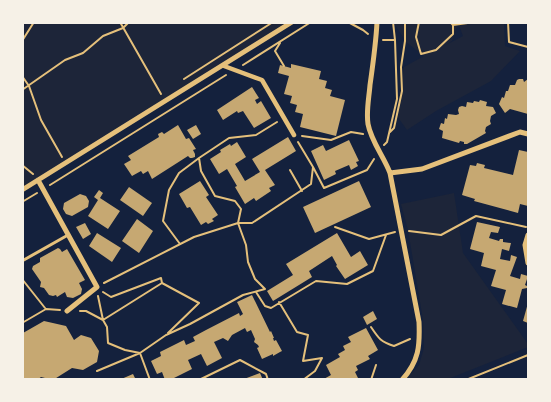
<svg xmlns="http://www.w3.org/2000/svg" width="551" height="402" viewBox="0 0 551 402" font-family="Mulish,sans-serif">
	<style>
		.green { fill: #1d2539 }
		.building { fill: #c6a872 }
		.lines { fill: none; stroke-linecap: round; stroke-linejoin: round }
		.path { stroke: #e5c07b; stroke-width: 2 }
		.service { stroke: #e5c07b; stroke-width: 3 }
		.pedestrian { stroke: #e5c07b; stroke-width: 4.5 }
		.minor { stroke: #e5c07b; stroke-width: 5 }
	</style>
	<rect width="100%" height="100%" fill="#14213d"/>
	<!-- green -->
	<path class="green" d="M23,23h265l-265,166z
		M394,23h58l1,2 4,1 -5,15 -8,5 19,-10 -5,-13h46l1,23 15,5 -29,30 -55,30 -29,19 -10,-14 7,-49 20,-11 -18,-14z
		M454,193l9,60 65,91v3l-80,32h-42l13,-14 5,-17 -1,-28 -15,-90 -7,-26z"/>
	<!-- building -->
	<path class="building" d="M291,64l30,7 -2,8 8,2 -2,7 7,2 -2,6 15,4 -9,36 -36,-9 3,-13 -8,-2 2,-7 -7,-2 2,-7 -8,-2 5,-18 -11,-3 2,-8 11,3z
		M519,79h4l1,3 4,-3v35l-18,-5 -5,4 -6,-9 3,-7 2,1 2,-7h2l2,-6h5l2,-5z
		M252,87l7,11 -4,2 2,4 4,-3 10,17 -17,10 -11,-17 -5,2 -1,-2 -14,9 -6,-10z
		M480,100l7,2 -1,4 7,1 3,6 -5,3 -1,5 1,3 -5,3 -1,4 1,2 -19,11h-3v-2l-4,-1 -1,2 -17,-5 1,-7 -4,-2 2,-6 3,1 1,-6 2,1 1,-5 8,1 3,-1 -1,-4 1,-3 3,-1 4,1 1,-5 6,1 1,-2 5,1z
		M178,125l8,14 3,-1 7,11 -3,1 2,4v3l-3,1h-2l-2,-2 -36,23 -4,-8 -5,3 -2,-3 -9,5 -8,-12 7,-4 -3,-4 31,-19 -1,-3 4,-2 2,2z
		M196,125l5,9 -8,5 -6,-9z
		M288,137l8,14 -31,19 10,15 -6,3 2,3 -15,10 -2,-3 -9,6 -10,-17 2,-1 -10,-17 -8,5 -9,-15 11,-7 -1,-2 10,-6 1,2 6,-4 9,15 -11,7 10,17 15,-9 -8,-13z
		M349,140l10,21 -3,1 2,4 -7,4 -2,-5 -14,6 1,3 -12,6 -13,-29 12,-6 3,6z
		M519,150l9,2v54l-8,-2 -2,9 -44,-12 1,-2 -13,-4 8,-30 6,1 1,-3 8,2 -1,3 29,7z
		M200,181l9,14 -3,2 12,18 -6,4 2,2 -6,3 -2,-2 -5,3 -11,-18 -3,1 -8,-14z
		M359,181l12,26 -56,26 -12,-26z
		M129,187l23,16 -9,13 -23,-16z
		M99,190l4,3 -3,5 20,13 -12,18 -20,-13 10,-16 -4,-3z
		M80,194l6,2 3,5 -1,6 -16,9 -6,-2 -3,-5 1,-6z
		M137,219l16,12 -14,22 -17,-12z
		M477,222l23,5 -2,6 -7,-1 -2,6 10,3 1,-2h3v3l8,1 -2,8 -7,-2 -2,10 10,2 1,-6 6,2 -7,19 10,3 1,-5 7,2 -3,9 2,1v2l-5,1 -5,19 -15,-4 4,-14 -15,-4 5,-16 -15,-4 3,-13 -14,-4z
		M85,223l6,11 -8,5 -7,-12z
		M97,233l24,15 -9,14 -23,-16z
		M337,233l14,24 9,-6 8,14 -23,14 -9,-13 1,-1 -5,-9 -23,15 3,6 -39,24 -6,-10 26,-16 -7,-11z
		M58,248l2,1 2,3 5,-3 18,31 -6,3 3,6 -1,5 -8,4 -6,-1 -2,-5 -8,5 -1,-2 -3,1 -4,-1 -5,-7 -4,-1 1,-5 -9,-13 1,-3 7,-4v-4z
		M252,295l18,37 1,-1 3,7h-1l1,3 2,-1 6,11 -2,1 -7,4v-2l-11,5 -5,-11 2,-1 -1,-2 -4,-3 1,-3 -4,-9 -4,2 -2,-4 -13,7 -4,6 -5,-3 -9,4 8,16 -15,8 -6,-12 -13,6 4,9 -22,11h-5l-3,-8 -5,2 -6,-13 10,-5 -1,-4 24,-12 2,5 9,-4 -2,-4 13,-7 33,-17 1,3 3,-2 -6,-12z
		M528,303v20l-5,-2z
		M373,311l4,8 -10,6 -4,-8z
		M44,321l22,5 8,14 7,-5 10,3 8,13 -2,11 -14,8 -11,-2 -19,12 -12,-3 -4,3 -14,-1v-46z
		M366,328l12,22 -10,6 2,3 -14,7 2,4 -3,2 4,8h-37l9,-5 -5,-10 14,-8 -2,-3 7,-4 -2,-4 8,-4 -3,-5z
		M260,373l3,7h-19v-1z
		M133,374l3,6h-17z"/>
	<g class="lines">
		<!-- path -->
		<path class="path" d="M120,22l41,72
			M348,22l15,8 5,4
			M419,22l-3,15 5,17 15,-4 17,-16v-9
			M450,22l3,3 22,-3
			M508,22l1,20 19,5
			M383,40h12
			M22,41l12,-19
			M280,43l-5,8 9,15
			M243,65l68,-43
			M22,76l7,10 12,34 21,37
			M184,79l89,-57
			M22,90l43,-30 18,-7 20,-17 20,-8 6,-6
			M390,132l4,-4 8,-37 -1,-24 4,-26v-19
			M302,136l29,4 20,-8 12,2
			M384,145l3,-3 10,-43 -2,-59 -2,-18
			M199,158l2,13 14,25 20,5 6,8 -3,14
			M22,165l11,9
			M313,167l11,21 43,-18 7,-11
			M290,170l12,21
			M50,185l176,-110
			M22,202l15,-9
			M335,227l34,12 26,-7
			M409,231l32,4 35,-19 50,11
			M180,244l-17,-23 6,-31 10,-17 20,-15 30,-20 27,-3 21,-13
			M22,279l23,29
			M104,283l90,-46 44,-14h14l59,-39 2,-17 -15,-25
			M162,283l37,20 -31,30
			M256,292l9,14 6,2 45,-27 31,3 26,-13 13,-36
			M98,296l5,24 4,7 1,16 17,7 15,3
			M279,302l18,30 11,3 -5,26 19,-3 -7,13 -12,9
			M80,311h6l17,9 59,-37 -1,-5 -50,19 -8,-5
			M22,323l24,-14 14,1
			M371,327c8,12 10,15 23,19l16,-7
			M140,353l10,27
			M97,371l43,-18 26,-18 24,-11 53,-29 22,-6 -10,-10 -7,-17 -2,-17 -8,-22
			M199,380l41,-20 26,14 2,6
			M371,380l5,-15
			M466,380l62,-25"/>
		<!-- service -->
		<path class="service" d="M22,261l46,-26"/>
		<!-- pedestrian -->
		<path class="pedestrian" d="M224,66l38,14 32,55"/>
		<!-- minor -->
		<path class="minor" d="M377,22c-1,21 -4,42 -7,63 -1,13 -4,26 -2,39 3,17 16,33 22,49l29,149c1,24 0,39 -17,58
			M390,173l32,-4 98,-37 8,2
			M38,180l59,107 -30,24
			M22,190l270,-168
			M528,235l-3,10 3,18"/>
	</g>
	<!-- border -->
	<rect width="551" height="402" fill="none" stroke="#f6f1e7" stroke-width="48"/>
</svg>
